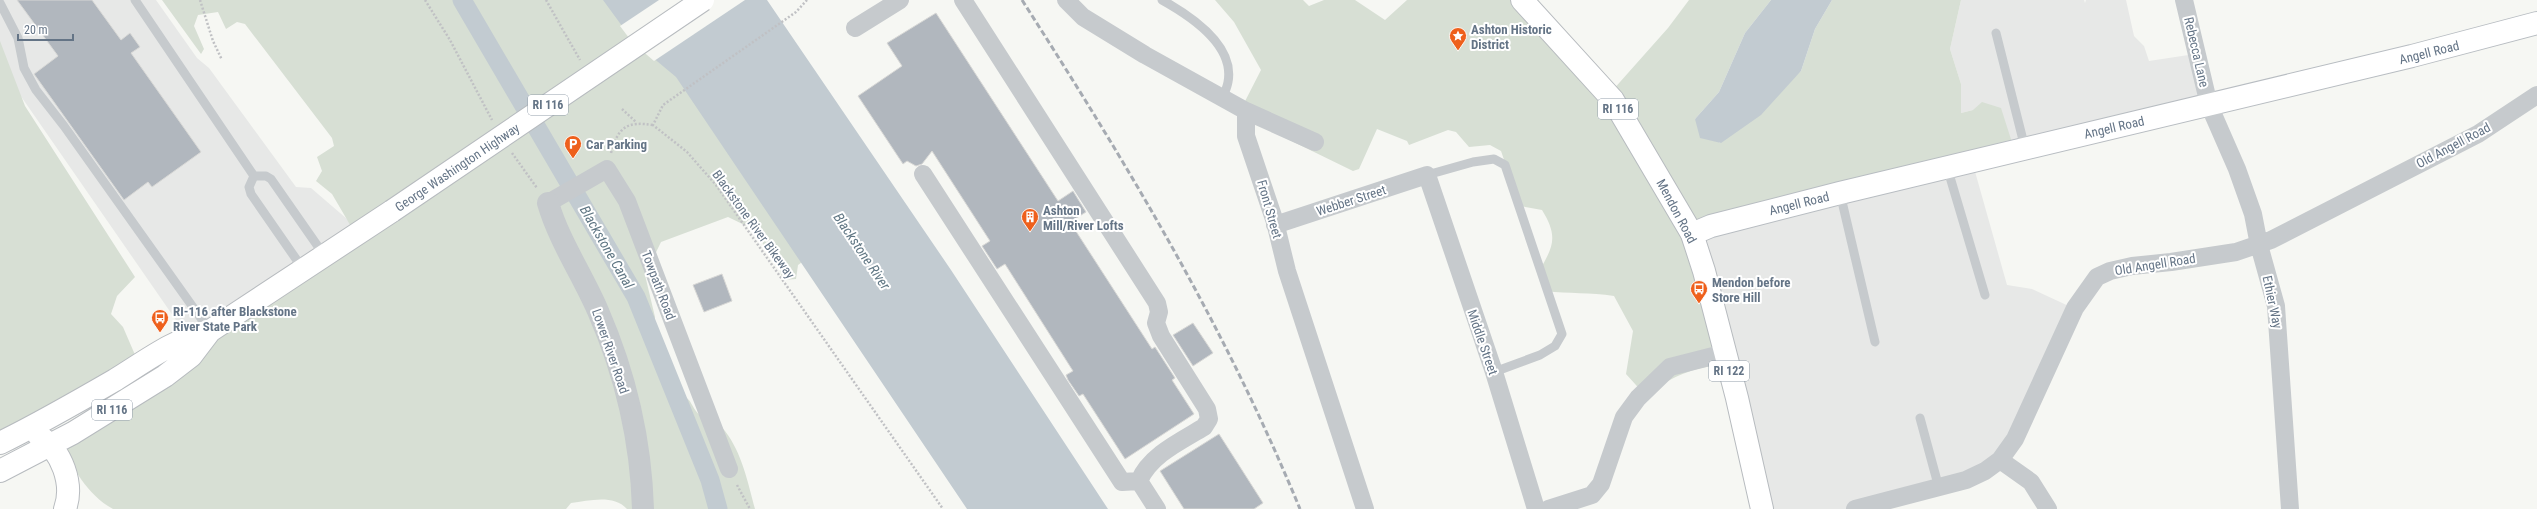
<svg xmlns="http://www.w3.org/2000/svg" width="2537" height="509" viewBox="0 0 2537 509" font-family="'Roboto Condensed',sans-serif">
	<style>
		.built { fill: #e7e8e7 }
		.green { fill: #d7dfd4 }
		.water { fill: #c2cbd1 }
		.pier { fill: #f6f7f3 }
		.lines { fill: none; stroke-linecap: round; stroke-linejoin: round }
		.canal { stroke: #c2cbd1; stroke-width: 19 }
		.building { fill: #b1b7be; stroke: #d8d8d6 }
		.secondary-casing { stroke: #b8bdc2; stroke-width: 24 }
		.primary-casing { stroke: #b7bbbf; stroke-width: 24 }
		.path { stroke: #c0c1c4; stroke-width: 2.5; stroke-dasharray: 2 2; stroke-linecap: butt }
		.service { stroke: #c6cacd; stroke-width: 9 }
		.minor { stroke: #c6cacd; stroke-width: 18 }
		.tertiary { stroke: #c6cacd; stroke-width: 22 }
		.secondary { stroke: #fff; stroke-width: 22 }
		.primary { stroke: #fff; stroke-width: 22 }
		.rail { stroke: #a6abb2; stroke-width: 3; stroke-dasharray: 6 3; stroke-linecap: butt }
		.primary-bridge-casing { stroke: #b7bbbf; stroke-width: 24; stroke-linecap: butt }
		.primary-bridge { stroke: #fff; stroke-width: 22 }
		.labels { text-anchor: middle; stroke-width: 4; stroke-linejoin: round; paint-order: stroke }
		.shield { fill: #fff; stroke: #929eaa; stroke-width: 1 }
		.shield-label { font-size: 12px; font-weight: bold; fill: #647486 }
		.poi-label { font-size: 13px; font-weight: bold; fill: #647486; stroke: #fff; text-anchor: start }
		.street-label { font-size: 13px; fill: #647486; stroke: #fff }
		.water-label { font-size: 14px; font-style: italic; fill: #5f7683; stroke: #fff }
	</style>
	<rect width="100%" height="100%" fill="#f6f7f3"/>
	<!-- built -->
	<path class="built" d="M0,0h156l41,58 12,10 87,119 15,1 50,43 -151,100 -32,-8 -160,-231 -18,-45z
		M1961,0h123l1,3 1,-3h40l8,36 10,10 5,15 46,-7 11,55 -180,45 -53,-44 -12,3v-29l-11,-35z
		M1974,168l33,117 25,4 41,19 -74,151 -115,50h-122l-69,-281z"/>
	<!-- green -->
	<path class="green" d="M162,0h456l27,29 163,229 -10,7 -2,14 -13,1 -8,-25 -10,-5 -6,-18 -31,-15 -67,25 -16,33 10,42 -6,36 15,16 12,23c19,7 13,15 26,25 7,6 17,6 23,14 17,22 23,52 30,78h-128c-14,-15 -38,-8 -56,-6l-5,6h-453c-27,-15 -39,-41 -54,-67l297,-207 -24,-41 -16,-13 6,-10 -5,-14 17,-11 -2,-8 -87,-114 -8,-2 -11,7 -8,-17 -20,3 -4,11 10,23 -3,5z
		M1215,0h88l6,6 15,-6h31l30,20 22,-20h110l87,100 64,-72 21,-28h82l-26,33 -26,59 -24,27 25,24 81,-72 14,-42 17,-29h129l-11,49 11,35v29l12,-3 9,-8 19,6 15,47 -323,73 31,137c-31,1 -53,13 -79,30l-19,-21 7,-43 -19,-35c-24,-4 -45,-2 -68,-5l-7,-20c15,-25 19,-35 3,-61l-22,-4 -19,-55 -11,-6 -21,2 -13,-15 -8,-2 -39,15 -2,-4 -30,-12 -18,40 -6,2 -92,-45 -22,-13 22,-43 -27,-48z
		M0,41l25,65 110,171 -18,19 -6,18 12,13 19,44 -142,80z"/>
	<!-- water -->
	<path class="water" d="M603,0h164l184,270 157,239h-141l-291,-432 -43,-36z
		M1771,0h61l-17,29 -14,42 -40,44 -40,28 -21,-5 -5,-19 24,-27 26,-59z"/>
	<!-- pier -->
	<path class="pier" d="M659,0h86l-91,61 -22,-19 -12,-16z"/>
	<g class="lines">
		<!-- canal -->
		<path class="canal" d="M462,0l174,297 74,183 8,29"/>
	</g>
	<!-- building -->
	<path class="building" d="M17,0h75l29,40 9,-7 10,14 -9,6 70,99 -49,35 -4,-5 -24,18 -90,-126 24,-18z
		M936,13l122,188 15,-10 13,21 -16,10 82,127 3,-2 20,31 -3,2 22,34 -69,45 -42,-65 -4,2 -11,-16 -2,-5 7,-4 -68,-107 -8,5 -15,-23 8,-5 -58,-90 -10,13 -6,2 -9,-5 -4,3 -45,-68 44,-30 -15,-23z
		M722,274l10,27 -28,11 -11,-27z
		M1193,323l20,30 -20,13 -20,-31z
		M1219,434l44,69 -9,6h-70l-24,-38z"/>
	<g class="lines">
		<defs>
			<path id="secondary" d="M1692,234l19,-8 129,-33 572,-137 125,-33"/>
			<path id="primary" d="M1522,0l91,100 79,134 12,37 33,127 25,111
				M39,436c23,15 35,48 26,73
				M0,443c39,-19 77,-41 115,-63 31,-19 59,-41 95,-49l182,-120
				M0,471l73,-38 92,-57 26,-20 19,-25"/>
		</defs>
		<!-- secondary casing -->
		<use href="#secondary" class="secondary-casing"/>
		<!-- primary casing -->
		<use href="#primary" class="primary-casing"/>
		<!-- path -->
		<path class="path" d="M200,0l13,41 9,19
			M425,0l25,40 42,80
			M546,0l34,60
			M807,0l-11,12 -133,93 -10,20 34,27 29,33 227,324
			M622,109l14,13
			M512,153l25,35
			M611,153c7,-26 16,-32 42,-28
			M737,485l13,24"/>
		<!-- service -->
		<path class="service" d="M135,0l119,176
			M1162,0c27,15 73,45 66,82 -1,6 -4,12 -6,18
			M0,3l18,35 6,30 12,22 28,36 146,205
			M1996,33l29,115
			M1947,167l38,128
			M1427,175l46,-13 21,-3 11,6 57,169 -7,12 -15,9 -46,17
			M1840,193l35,149
			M303,269l-52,-75 -2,-7 5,-11h12l5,3 53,76
			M1920,418l19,70"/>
		<!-- minor -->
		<path class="minor" d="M963,0l194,303 2,9 -3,11 5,13 46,73 2,10 -5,8c-23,14 -54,28 -65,54l18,28
			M1066,0l17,17 62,38 101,56v25l29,86 12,49 78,238
			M2184,0l25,105 28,64 16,45 6,31 17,61 14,203
			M855,28l45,-28
			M1246,111l69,31
			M923,174l199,308 17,-1
			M548,203l59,-34 20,32 102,268
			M1275,225l152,-50 67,197 42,137
			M2000,460l31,22 17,27
			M1548,509l44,-14 9,-11 23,-67 14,-19 32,-31 55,-14
			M1855,509l111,-29 19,-9 15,-11 15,-21 60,-131 22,-31 13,-6 22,-5 39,-4 65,-10 35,-12 207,-106 59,-39"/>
		<!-- tertiary -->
		<path class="tertiary" d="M548,203c11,38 34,71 50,108 27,62 43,130 45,198"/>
		<!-- secondary -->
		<use href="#secondary" class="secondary"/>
		<!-- primary -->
		<use href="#primary" class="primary"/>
		<!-- rail -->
		<path class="rail" d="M1022,0c107,167 202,325 278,509"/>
		<defs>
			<path id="primary-bridge" d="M392,211l311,-211"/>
		</defs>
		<!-- primary-bridge casing -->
		<use href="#primary-bridge" class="primary-bridge-casing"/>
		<!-- primary-bridge -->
		<use href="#primary-bridge" class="primary-bridge"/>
	</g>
	<!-- icons -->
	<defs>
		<symbol id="sight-pin" viewBox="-11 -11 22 30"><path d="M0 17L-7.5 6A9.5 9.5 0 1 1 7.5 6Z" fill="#ee601c" stroke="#fff"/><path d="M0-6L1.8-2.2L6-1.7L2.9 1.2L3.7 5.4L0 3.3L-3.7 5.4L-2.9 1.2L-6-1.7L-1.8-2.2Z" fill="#fff"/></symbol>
		<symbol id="parking-pin" viewBox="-11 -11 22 30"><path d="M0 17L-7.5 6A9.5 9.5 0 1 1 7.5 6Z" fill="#ee601c" stroke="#fff"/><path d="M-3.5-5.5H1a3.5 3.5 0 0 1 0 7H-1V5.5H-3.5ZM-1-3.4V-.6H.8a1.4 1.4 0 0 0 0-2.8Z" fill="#fff"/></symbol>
		<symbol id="building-pin" viewBox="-11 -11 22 30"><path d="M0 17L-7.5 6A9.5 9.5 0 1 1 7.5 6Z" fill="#ee601c" stroke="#fff"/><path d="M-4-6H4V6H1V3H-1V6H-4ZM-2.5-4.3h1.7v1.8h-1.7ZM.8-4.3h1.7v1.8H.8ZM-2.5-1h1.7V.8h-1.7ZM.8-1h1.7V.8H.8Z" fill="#fff"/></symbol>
		<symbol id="bus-pin" viewBox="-11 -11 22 30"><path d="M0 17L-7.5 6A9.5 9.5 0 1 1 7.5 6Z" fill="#ee601c" stroke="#fff"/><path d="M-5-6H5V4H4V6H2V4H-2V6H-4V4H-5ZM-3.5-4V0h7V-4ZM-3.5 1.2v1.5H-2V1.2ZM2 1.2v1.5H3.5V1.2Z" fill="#fff"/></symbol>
	</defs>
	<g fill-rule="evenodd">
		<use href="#sight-pin" x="1448" y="26" width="20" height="27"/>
		<use href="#parking-pin" x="563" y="134" width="20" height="27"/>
		<use href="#building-pin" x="1020" y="207" width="20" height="27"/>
		<use href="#bus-pin" x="1689" y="279" width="20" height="27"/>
		<use href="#bus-pin" x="150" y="308" width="20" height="27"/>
	</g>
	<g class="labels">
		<!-- shield labels -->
		<g class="shield">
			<rect x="528" y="95" width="40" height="20" rx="3"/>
			<rect x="1598" y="99" width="40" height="20" rx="3"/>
			<rect x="1709" y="361" width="40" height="20" rx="3"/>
			<rect x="92" y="400" width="40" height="20" rx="3"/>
		</g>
		<g class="shield-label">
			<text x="548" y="109">RI 116</text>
			<text x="1618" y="113">RI 116</text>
			<text x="1729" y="375">RI 122</text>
			<text x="112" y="414">RI 116</text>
		</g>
		<!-- poi labels -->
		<g class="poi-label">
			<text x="1471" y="34">Ashton Historic<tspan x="1471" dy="15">District</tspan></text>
			<text x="586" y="149">Car Parking</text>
			<text x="1043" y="215">Ashton<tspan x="1043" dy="15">Mill/River Lofts</tspan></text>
			<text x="1712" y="287">Mendon before<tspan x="1712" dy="15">Store Hill</tspan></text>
			<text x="173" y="316">RI-116 after Blackstone<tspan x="173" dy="15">River State Park</tspan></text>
		</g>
		<!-- street labels -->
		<g class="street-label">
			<text transform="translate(2197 52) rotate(77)" y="5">Rebecca Lane</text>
			<text transform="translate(2429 52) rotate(-14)" y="5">Angell Road</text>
			<text transform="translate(2114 127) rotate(-13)" y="5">Angell Road</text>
			<text transform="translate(2453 145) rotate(-28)" y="5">Old Angell Road</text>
			<text transform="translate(457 167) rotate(-34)" y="5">George Washington Highway</text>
			<text transform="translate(1351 200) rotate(-18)" y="5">Webber Street</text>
			<text transform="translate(1799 203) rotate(-14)" y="5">Angell Road</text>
			<text transform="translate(1270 209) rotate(74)" y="5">Front Street</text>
			<text transform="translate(1677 211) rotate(62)" y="5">Mendon Road</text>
			<text transform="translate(754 224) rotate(54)" y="5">Blackstone River Bikeway</text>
			<text transform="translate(2155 264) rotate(-9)" y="5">Old Angell Road</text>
			<text transform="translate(659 285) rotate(69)" y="5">Towpath Road</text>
			<text transform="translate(2273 302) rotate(78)" y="5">Ethier Way</text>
			<text transform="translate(1483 342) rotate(71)" y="5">Middle Street</text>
			<text transform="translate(611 351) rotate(71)" y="5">Lower River Road</text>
		</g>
		<!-- water labels -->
		<g class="water-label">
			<text transform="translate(607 247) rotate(60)" y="5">Blackstone Canal</text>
			<text transform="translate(862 251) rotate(56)" y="5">Blackstone River</text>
		</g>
	</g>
	<!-- scale -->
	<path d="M18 34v6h55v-6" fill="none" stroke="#647486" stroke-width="2"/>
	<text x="24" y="34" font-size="12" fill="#647486" stroke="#ffffff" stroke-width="3" paint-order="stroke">20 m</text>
</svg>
